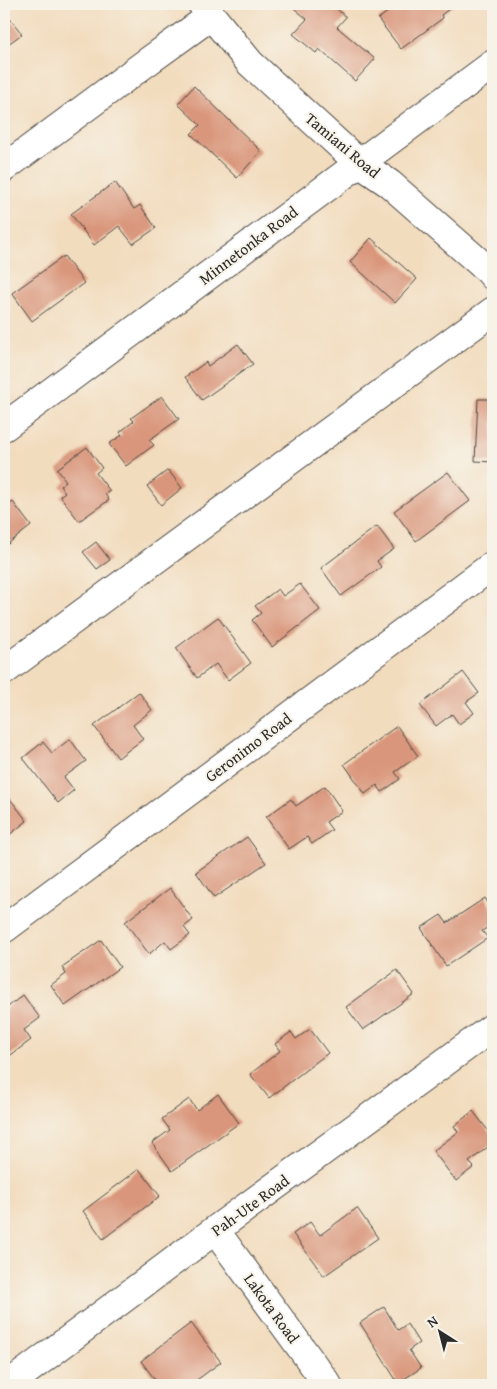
<svg xmlns="http://www.w3.org/2000/svg" width="497" height="1389" viewBox="0 0 497 1389" font-family="'Gentium Book Plus',serif">
	<style>
		.building { fill: #d9967b }
		.lines { fill: none; stroke-linecap: round; stroke-linejoin: round }
		.minor-casing { stroke: #494641; stroke-width: 30 }
		.minor { stroke: #fff; stroke-width: 28 }
		.labels { text-anchor: middle; stroke-width: 4; stroke-linejoin: round; paint-order: stroke }
		.street-label { font-size: 16px; fill: #2b2b2b; stroke: #f7f3e8 }
	</style>
	<rect width="100%" height="100%" fill="#f7f3e8"/>
	<filter id="ink" filterUnits="userSpaceOnUse"><feTurbulence type="fractalNoise" baseFrequency=".02" numOctaves="2"/><feDisplacementMap in="SourceGraphic" scale="10" xChannelSelector="R" yChannelSelector="G"/><feConvolveMatrix kernelMatrix="1 2 1 2 8 2 1 2 1" color-interpolation-filters="sRGB"/></filter>
	<filter id="wash" filterUnits="userSpaceOnUse"><feTurbulence type="fractalNoise" baseFrequency=".0096" numOctaves="4" result="noise"/><feDisplacementMap in="SourceGraphic" scale="20" xChannelSelector="R" yChannelSelector="G"/><feGaussianBlur stdDeviation="1.12" result="paint"/><feColorMatrix in="noise" values="0 0 0 0 0 0 0 0 0 0 0 0 0 0 0 0 0 1.4 0 .05"/><feComposite in="paint" operator="in"/></filter>
	<g filter="url(#wash)">
		<rect width="100%" height="100%" fill="#f2dcbe"/>
		<g id="blocks">
			<!-- building -->
			<path class="building" d="M289,4h42l15,13 -9,10 38,32 -20,22 -36,-32 -3,4 -23,-19 14,-15z
				M399,4h57l-15,11 2,3 -42,31 -23,-30z
				M8,16l14,18 -18,13v-28z
				M194,86l67,65 -24,27 -46,-44 9,-9 -22,-21z
				M115,182l19,27 6,-4 16,23 -23,16 -14,-18 -25,19 -23,-31z
				M371,238l46,41 -22,24 -45,-41z
				M64,256l20,27 -52,38 -20,-28z
				M238,344l15,20 -51,36 -17,-23 21,-15 2,4z
				M162,396l17,23 -30,21 5,5 -28,21 -17,-22 13,-9 -2,-3 14,-11 -3,-3z
				M478,399h15v63l-18,-1z
				M87,447l15,21 -6,5 14,18 -5,3 4,6 -30,21 -19,-25 5,-4 -5,-6 6,-5 -9,-12z
				M168,470l14,18 -21,17 -14,-19z
				M448,472l22,29 -54,40 -22,-30z
				M13,502l18,24 -27,21v-39z
				M377,526l17,23 -17,12 4,6 -40,29 -20,-28z
				M96,542l14,18 -13,9 -14,-17z
				M300,584l20,26 -48,37 -20,-27 9,-7 -6,-7 23,-17 5,7z
				M218,617l33,46 -23,17 -12,-16 -19,14 -21,-30z
				M463,672l16,21 -13,9 8,11 -15,11 -7,-10 -16,12 -16,-21z
				M139,692l13,18 -19,15 10,14 -25,19 -24,-32z
				M397,726l21,30 -23,16 5,7 -18,13 -5,-7 -12,9 -21,-30z
				M70,739l16,22 -22,16 10,13 -16,13 -35,-45 20,-16 9,11z
				M325,786l17,25 -16,11 6,8 -20,14 -5,-7 -18,12 -23,-32 25,-18 5,7z
				M8,796l19,25 -23,18v-39z
				M247,837l19,26 -52,35 -18,-26z
				M170,888l23,32 -9,7 6,8 -19,14 -6,-8 -16,13 -24,-32z
				M485,898l8,12v14l-11,7 6,7 -42,28 -25,-38 20,-13 6,8z
				M101,940l19,27 -55,39 -14,-21 15,-11 -4,-7z
				M397,970l17,24 -51,36 -17,-23z
				M23,995l17,23 -16,12 7,10 -27,20v-50z
				M310,1029l18,24 -59,45 -19,-24 30,-23 -5,-7 16,-12 5,7z
				M218,1094l21,29 -67,48 -20,-28 18,-13 -8,-11 27,-20 8,11z
				M473,1111l20,26v6l-24,19 5,5 -18,14 -23,-30 25,-19 -4,-6z
				M139,1169l21,27 -57,43 -20,-28z
				M357,1208l21,30 -54,38 -31,-42 17,-12 10,13z
				M384,1307l14,23 9,-6 12,19 -10,7 12,18 -23,15 -38,-60z
				M191,1323l30,39 -31,23h-40l6,-4 -15,-20z"/>
		</g>
	</g>
	<g filter="url(#ink)">
		<use href="#blocks" fill-opacity="0" stroke="#494641" stroke-width="1"/>
		<g class="lines">
			<defs>
				<path id="minor" d="M202,4l48,59 109,100 31,21 99,87 4,5
					M4,168l139,-103 68,-49
					M4,427l489,-363
					M4,671l489,-360
					M4,929l489,-364
					M215,1230l113,155
					M8,1385l207,-155 278,-203"/>
			</defs>
			<!-- minor casing -->
			<use href="#minor" class="minor-casing"/>
			<!-- minor -->
			<use href="#minor" class="minor"/>
		</g>
	</g>
	<g class="labels">
		<!-- street labels -->
		<g class="street-label">
			<text transform="translate(343 145) rotate(40)" y="6">Tamiani Road</text>
			<text transform="translate(248 245) rotate(-37)" y="6">Minnetonka Road</text>
			<text transform="translate(248 747) rotate(-37)" y="6">Geronimo Road</text>
			<text transform="translate(250 1205) rotate(-36)" y="6">Pah-Ute Road</text>
			<text transform="translate(272 1308) rotate(54)" y="6">Lakota Road</text>
		</g>
	</g>
	<!-- margin -->
	<rect width="497" height="1389" fill="none" stroke="#f7f3e8" stroke-width="20"/>
	<!-- north arrow -->
	<g transform="translate(440 1332) rotate(324)" stroke="#f7f3e8" stroke-width="4" paint-order="stroke">
	<path d="M0-4L9 19L0 12L-9 19Z" fill="#2b2b2b"/>
	<text y="-8" font-size="14" font-weight="bold" text-anchor="middle" fill="#2b2b2b">N</text>
	</g>
</svg>
